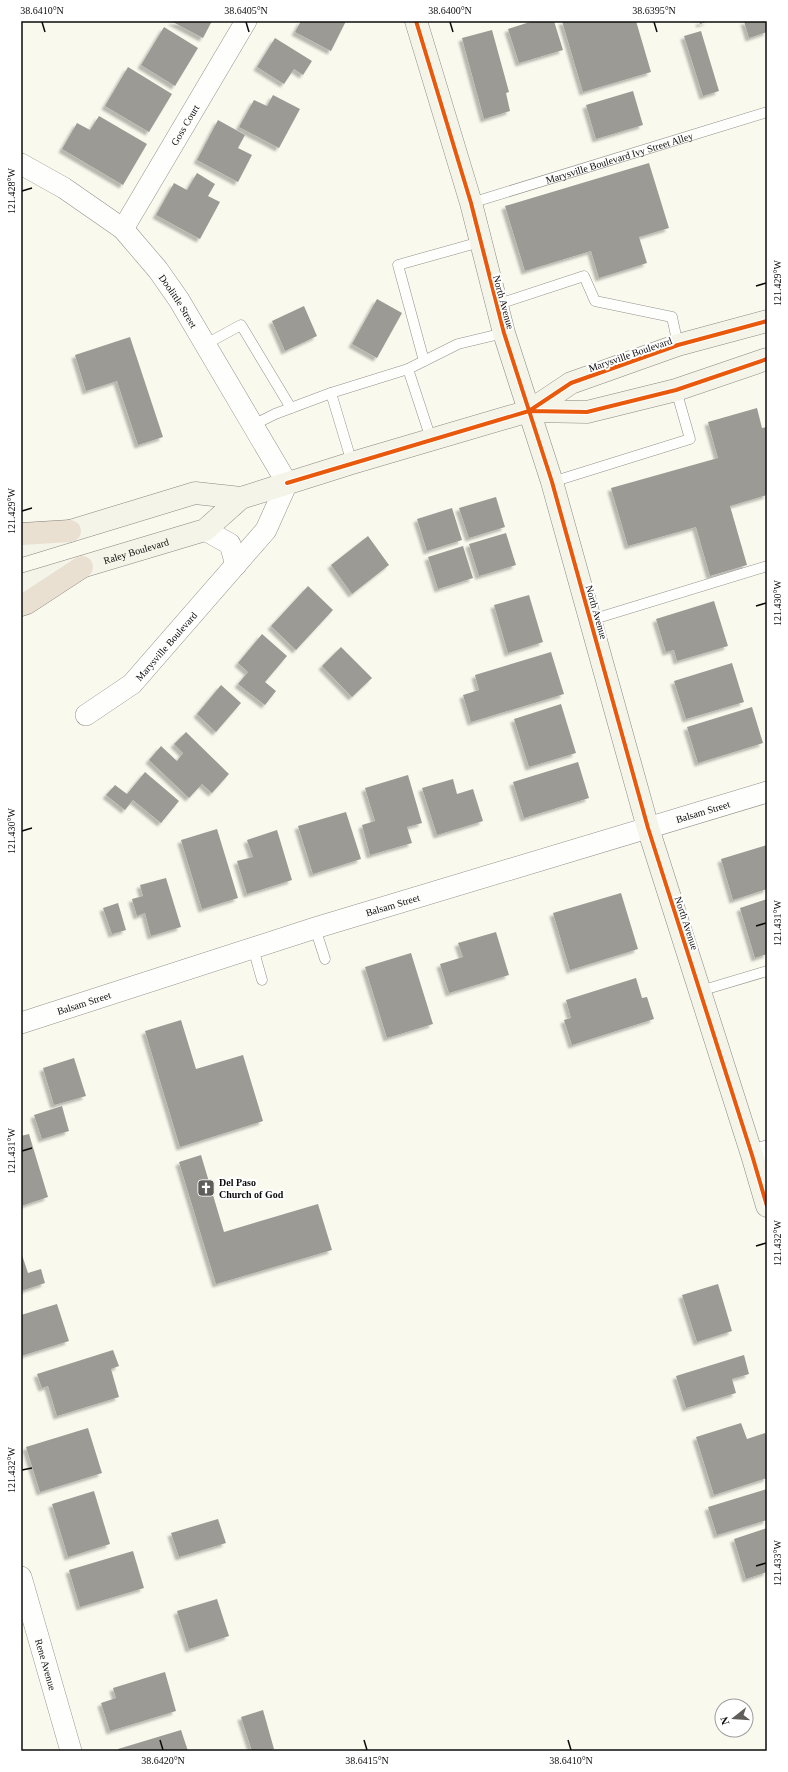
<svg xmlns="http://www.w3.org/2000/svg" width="788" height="1772" viewBox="0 0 788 1772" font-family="'Times New Roman',serif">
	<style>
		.building { fill: #9c9a94; filter: url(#shadow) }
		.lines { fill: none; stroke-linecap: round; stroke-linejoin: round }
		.lane-casing { stroke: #93928d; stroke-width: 11 }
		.street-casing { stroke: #93928d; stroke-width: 22 }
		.secondary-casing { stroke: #898984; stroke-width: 23 }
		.highway-casing { stroke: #807f7a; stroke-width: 23 }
		.lane { stroke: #fefefc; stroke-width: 10 }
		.street { stroke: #fefefc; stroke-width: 21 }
		.secondary { stroke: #f4f4e8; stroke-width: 22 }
		.highway { stroke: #eae0d2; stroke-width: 22 }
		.cycleway-casing { stroke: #fff; stroke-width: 6 }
		.cycleway { stroke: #e8590c; stroke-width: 4 }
		.ticks { fill: none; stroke: #0b0b0b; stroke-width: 1.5 }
		.labels { text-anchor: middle; stroke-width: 4; stroke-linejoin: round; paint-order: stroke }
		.street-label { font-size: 10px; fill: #0b0b0b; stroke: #fff }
		.poi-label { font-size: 10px; font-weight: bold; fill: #0b0b0b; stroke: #fff; text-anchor: start }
		.neatline { fill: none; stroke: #0b0b0b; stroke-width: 1.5 }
		.ticks-label { font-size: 10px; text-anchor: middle; fill: #0b0b0b }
	</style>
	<defs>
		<filter id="shadow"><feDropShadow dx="-3.5" dy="3.5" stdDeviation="1" flood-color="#0004"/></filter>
	</defs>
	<rect width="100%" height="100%" fill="#faf9ee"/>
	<!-- building -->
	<path class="building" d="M171,21h41l-9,17z
		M301,21h45l-15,30 -36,-19z
		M533,21h21l9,29 -44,13 -11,-34z
		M562,21h74l15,51 -68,20z
		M699,21h10l-9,3z
		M744,21h23v11l-18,6z
		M164,27l34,21 -23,38 -34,-21z
		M492,30l17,62 -3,1 4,18 -26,8 -22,-81z
		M701,31l18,60 -16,5 -19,-60z
		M275,38l37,23 -9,14 -9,-6 -10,15 -27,-17z
		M128,67l44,27 -23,38 -44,-26z
		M633,91l10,34 -47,14 -10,-34z
		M273,95l27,14 -21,39 -40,-21 15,-27 13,6z
		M99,116l48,28 -24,41 -61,-36 15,-26 13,7z
		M218,120l27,15 -7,13 14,7 -14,27 -41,-22z
		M649,163l20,65 -30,9 8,26 -48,15 -8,-27 -66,20 -20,-65z
		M197,173l18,11 -7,12 12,6 -20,37 -44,-24 18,-32 13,7z
		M377,299l25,14 -25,45 -25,-14z
		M304,306l13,30 -32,15 -13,-30z
		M130,337l33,100 -25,8 -21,-64 -31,10 -11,-36z
		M757,408l5,20 5,-1v68l-37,11 17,59 -37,11 -14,-49 -68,19 -17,-58 107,-30 -10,-36z
		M496,497l9,30 -36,11 -10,-30z
		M452,508l10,32 -35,11 -10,-32z
		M506,533l10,32 -37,11 -10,-32z
		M368,536l21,29 -37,29 -21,-29z
		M463,546l10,32 -35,11 -10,-32z
		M308,586l25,24 -37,40 -25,-24z
		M529,595l14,47 -35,11 -14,-48z
		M714,601l14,45 -51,15 -3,-11 -8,2 -10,-33z
		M262,634l25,22 -22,26 11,9 -11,14 -27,-21 10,-12 -10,-9z
		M341,647l31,31 -20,19 -30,-31z
		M551,652l13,42 -93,28 -8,-27 16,-5 -4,-15z
		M732,663l12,39 -58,17 -12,-38z
		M221,685l20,18 -25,29 -19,-18z
		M561,704l15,49 -47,14 -15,-48z
		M752,707l11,36 -65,20 -11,-36z
		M186,732l43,42 -17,19 -10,-9 -13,14 -40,-38 12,-14 16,15 6,-8 -9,-9z
		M578,762l11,36 -65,20 -11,-36z
		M145,772l34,29 -18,22 -28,-23 -8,10 -19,-15 9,-10 12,9z
		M408,775l14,48 -15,4 5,16 -42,12 -8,-30 13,-4 -10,-33z
		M453,779l4,15 16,-5 10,32 -46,14 -15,-47z
		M346,812l15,47 -48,15 -15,-48z
		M217,829l21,69 -36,11 -21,-69z
		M277,830l15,50 -45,14 -10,-33 16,-4 -6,-17z
		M767,845v44l-34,11 -12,-41z
		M166,878l15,49 -30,9 -6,-23 -8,3 -5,-17 11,-3 -3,-11z
		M621,893l17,56 -68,21 -17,-57z
		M767,899v55l-12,4 -15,-50z
		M118,903l8,27 -14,4 -9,-26z
		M496,932l13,43 -60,18 -9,-29 23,-7 -5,-14z
		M411,953l22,71 -46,14 -22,-71z
		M636,978l6,20 5,-1 7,22 -82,26 -8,-25 7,-2 -5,-18z
		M181,1020l15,49 47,-14 20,66 -83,26 -35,-116z
		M74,1058l12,38 -32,9 -11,-37z
		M62,1106l7,25 -27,8 -8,-24z
		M29,1134l19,63 -27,9v-70z
		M201,1155l23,77 94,-28 14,46 -116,34 -37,-122z
		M21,1252l7,21 13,-4 4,14 -24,8z
		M718,1284l14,47 -35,11 -15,-47z
		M57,1304l12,37 -48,15v-41z
		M113,1350l6,16 -8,3 8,28 -62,19 -9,-30 -6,2 -5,-14z
		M744,1355l5,19 -17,5 4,14 -50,15 -10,-32z
		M741,1423l6,16 18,-6 2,5v40l-53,17 -18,-58z
		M88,1428l14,45 -62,19 -14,-45z
		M767,1489v31l-50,15 -9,-28z
		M94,1491l16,53 -42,13 -16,-53z
		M218,1519l8,24 -47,14 -8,-24z
		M767,1528v44l-21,7 -12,-40z
		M133,1551l11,37 -64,19 -11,-37z
		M217,1599l12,37 -40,13 -12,-38z
		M165,1672l11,39 -66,20 -9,-28 15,-5 -3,-10z
		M263,1710l11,39 -7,2h-15l-11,-34z
		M181,1730l7,21h-70v-2z"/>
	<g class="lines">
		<defs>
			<g id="lane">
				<path id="s1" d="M471,203l296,-91"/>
				<path d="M496,305l88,-29 11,25 77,16 6,28"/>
				<path d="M206,344l35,-19 50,83"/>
				<path d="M424,361l-26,-96 82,-23"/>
				<path d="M408,369l50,-25 46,-11"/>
				<path d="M253,425l22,-11 56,-21"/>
				<path d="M352,463l-21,-70 77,-24 23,70"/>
				<path d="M552,482l138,-43 -14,-49"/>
				<path d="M591,620l176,-54"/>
				<path d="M315,928l10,31"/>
				<path d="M253,948l9,32"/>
				<path d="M700,991l67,-20"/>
			</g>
			<g id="street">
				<path id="s2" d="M21,164l43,24 59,41 35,41 21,30 108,183 -21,47 -134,154 -46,31"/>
				<path id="s3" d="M123,229l123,-208"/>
				<path d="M205,530l25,14 6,21"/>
				<path id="s4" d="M21,1023l294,-95 452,-136"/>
				<path d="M752,1155l15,-4"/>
				<path id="s5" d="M21,1577l50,174"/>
			</g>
			<g id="secondary">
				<path d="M416,21l55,182 33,130 48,149 96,346 104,327 15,51"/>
				<path d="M529,411l42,-28 107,-38 89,-24"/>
				<path d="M21,546l174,-53 46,5"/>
				<path id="s6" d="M21,585l184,-55 36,-32 111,-35 177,-52 58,1 89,-22 91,-31"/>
			</g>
			<path id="highway" d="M21,534l49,-3
				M21,605l6,-2 55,-36"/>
		</defs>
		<!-- lane casing -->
		<use href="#lane" class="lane-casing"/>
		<!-- street casing -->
		<use href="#street" class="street-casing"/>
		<!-- secondary casing -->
		<use href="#secondary" class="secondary-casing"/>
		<!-- highway casing -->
		<use href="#highway" class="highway-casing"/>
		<!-- lane -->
		<use href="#lane" class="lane"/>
		<!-- street -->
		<use href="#street" class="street"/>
		<!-- secondary -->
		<use href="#secondary" class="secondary"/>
		<!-- highway -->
		<use href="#highway" class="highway"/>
		<defs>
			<path id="cycleway" d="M416,21l55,182 33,130 48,149 96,346 104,327 15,51
				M529,411l42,-28 107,-38 89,-24
				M287,483l242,-72 58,1 89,-22 91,-31"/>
		</defs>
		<!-- cycleway casing -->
		<use href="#cycleway" class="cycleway-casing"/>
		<!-- cycleway -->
		<use href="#cycleway" class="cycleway"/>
	</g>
	<!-- ticks -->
	<path class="ticks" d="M42,22l3,10M246,22l3,10M450,22l3,10M654,22l3,10M22,191l10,-3M756,286l10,-3M22,511l10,-3M756,606l10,-3M22,831l10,-3M756,926l10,-3M22,1151l10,-3M756,1246l10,-3M22,1470l10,-2M756,1566l10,-3M160,1740l3,10M364,1740l3,10M568,1740l3,10"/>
	<!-- icons -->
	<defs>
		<symbol id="church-square" viewBox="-11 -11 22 22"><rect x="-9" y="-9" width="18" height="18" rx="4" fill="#5f5e5a" stroke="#fff"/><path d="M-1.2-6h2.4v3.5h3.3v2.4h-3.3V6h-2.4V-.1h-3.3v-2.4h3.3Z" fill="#fff"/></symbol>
	</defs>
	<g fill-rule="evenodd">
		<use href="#church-square" x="196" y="1178" width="20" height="20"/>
	</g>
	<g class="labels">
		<!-- street labels -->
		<g class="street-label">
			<text dy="4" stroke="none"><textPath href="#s3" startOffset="121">Goss Court</textPath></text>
			<text dy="4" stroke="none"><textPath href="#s1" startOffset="155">Marysville Boulevard Ivy Street Alley</textPath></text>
			<text dy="4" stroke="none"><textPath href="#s2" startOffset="212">Doolittle Street</textPath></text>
			<text transform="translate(504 302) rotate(75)" y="4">North Avenue</text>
			<text transform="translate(630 354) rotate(-19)" y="4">Marysville Boulevard</text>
			<text dy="4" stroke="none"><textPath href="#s6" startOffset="120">Raley Boulevard</textPath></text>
			<text transform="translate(597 612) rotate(74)" y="4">North Avenue</text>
			<text transform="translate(166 646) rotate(-49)" y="4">Marysville Boulevard</text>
			<text dy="4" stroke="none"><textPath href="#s4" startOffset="714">Balsam Street</textPath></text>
			<text dy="4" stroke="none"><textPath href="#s4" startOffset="390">Balsam Street</textPath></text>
			<text transform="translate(687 923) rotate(72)" y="4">North Avenue</text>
			<text dy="4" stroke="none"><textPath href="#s4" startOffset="66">Balsam Street</textPath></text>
			<text dy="4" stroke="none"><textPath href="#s5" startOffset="91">Rene Avenue</textPath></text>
		</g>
		<!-- poi labels -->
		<g class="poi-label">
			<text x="219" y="1186">Del Paso<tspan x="219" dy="12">Church of God</tspan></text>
		</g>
	</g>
	<!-- border -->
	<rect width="788" height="1772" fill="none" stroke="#ffffff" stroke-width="44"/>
	<!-- north arrow -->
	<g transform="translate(734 1718) rotate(253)"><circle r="19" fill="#ffffff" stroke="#9d9d9d"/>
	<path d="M0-3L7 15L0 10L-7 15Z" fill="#5f5e5a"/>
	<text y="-6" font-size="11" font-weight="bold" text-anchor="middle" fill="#0b0b0b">N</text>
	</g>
	<rect x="22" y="22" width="744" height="1728" class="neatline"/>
	<g class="ticks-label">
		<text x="42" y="14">38.6410°N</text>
		<text x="246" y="14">38.6405°N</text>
		<text x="450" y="14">38.6400°N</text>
		<text x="654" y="14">38.6395°N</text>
		<text transform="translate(11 191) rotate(-90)" y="4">121.428°W</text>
		<text transform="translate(777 283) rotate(-90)" y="4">121.429°W</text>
		<text transform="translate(11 511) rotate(-90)" y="4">121.429°W</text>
		<text transform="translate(777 603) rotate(-90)" y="4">121.430°W</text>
		<text transform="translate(11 831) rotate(-90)" y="4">121.430°W</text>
		<text transform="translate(777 923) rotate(-90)" y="4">121.431°W</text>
		<text transform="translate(11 1151) rotate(-90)" y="4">121.431°W</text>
		<text transform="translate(777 1243) rotate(-90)" y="4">121.432°W</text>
		<text transform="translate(11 1470) rotate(-90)" y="4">121.432°W</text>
		<text transform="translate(777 1563) rotate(-90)" y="4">121.433°W</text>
		<text x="163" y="1764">38.6420°N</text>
		<text x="367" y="1764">38.6415°N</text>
		<text x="571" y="1764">38.6410°N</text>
	</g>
</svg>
